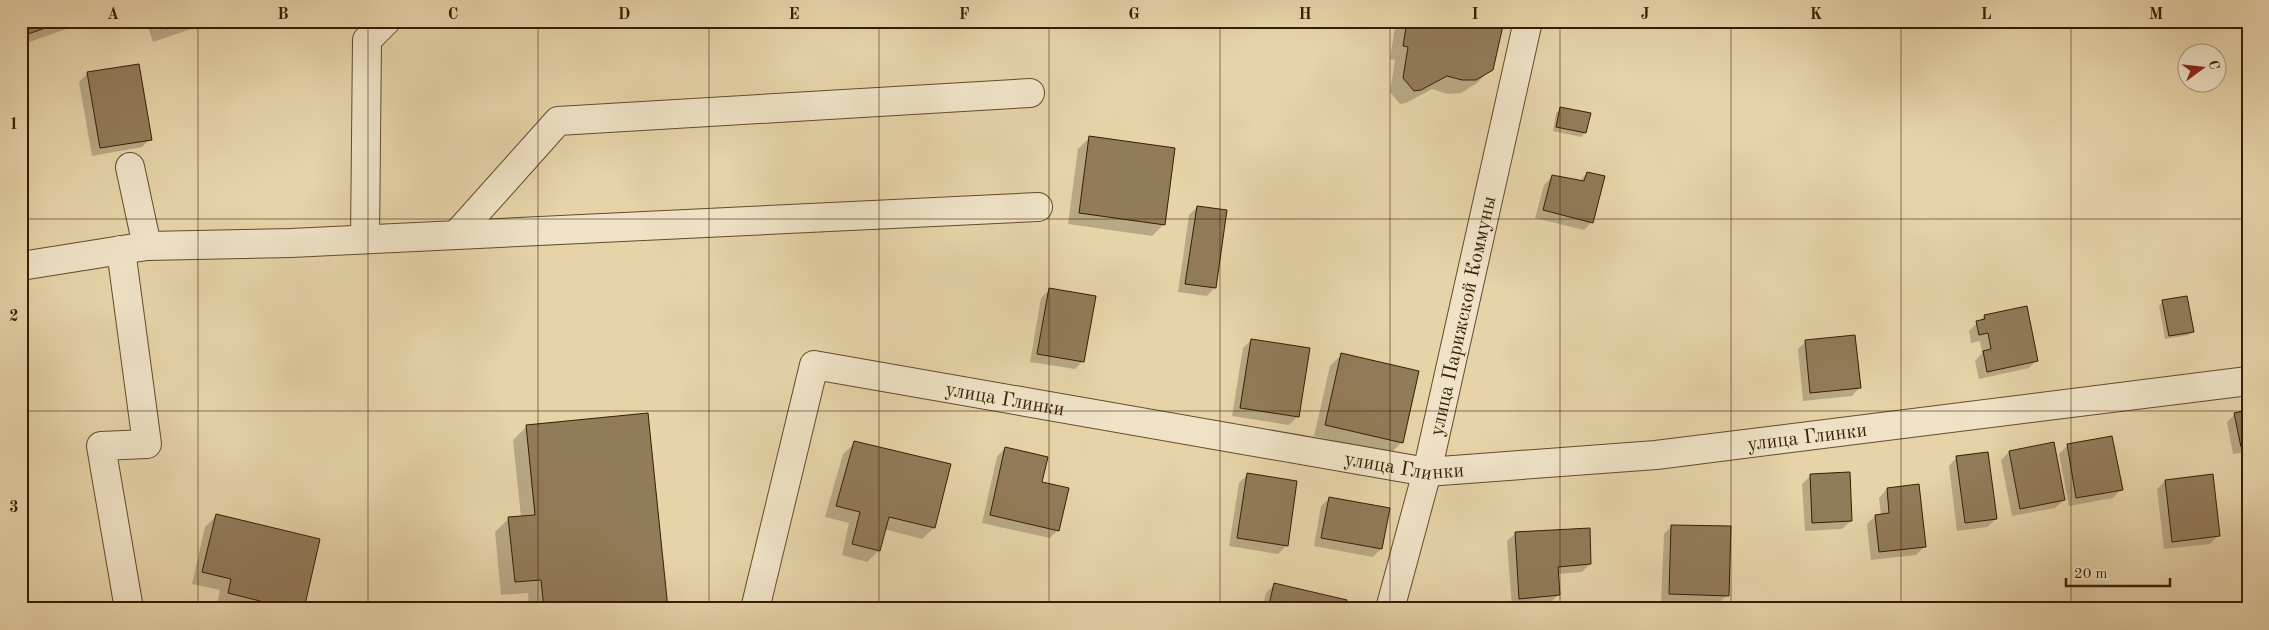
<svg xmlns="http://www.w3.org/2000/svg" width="2269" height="630" viewBox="0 0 2269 630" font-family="'Old Standard TT',serif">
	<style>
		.shadow { fill: #0003 }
		.building { fill: #927b59; stroke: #381c03 }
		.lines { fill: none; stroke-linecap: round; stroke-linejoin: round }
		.minor-casing { stroke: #644a2c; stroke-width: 30 }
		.minor { stroke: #efe2c6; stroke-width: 28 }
		.grid { fill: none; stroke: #381c03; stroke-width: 1; stroke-opacity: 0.55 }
		.labels { text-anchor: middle; stroke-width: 4; stroke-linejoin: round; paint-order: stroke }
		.street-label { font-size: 20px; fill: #381c03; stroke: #efe2c6 }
		.neatline { fill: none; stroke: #381c03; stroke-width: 2 }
		.grid-label { font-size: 16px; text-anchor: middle; font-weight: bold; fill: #381c03 }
	</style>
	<rect width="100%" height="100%" fill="#e6d3a8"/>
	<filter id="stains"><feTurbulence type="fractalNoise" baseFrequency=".004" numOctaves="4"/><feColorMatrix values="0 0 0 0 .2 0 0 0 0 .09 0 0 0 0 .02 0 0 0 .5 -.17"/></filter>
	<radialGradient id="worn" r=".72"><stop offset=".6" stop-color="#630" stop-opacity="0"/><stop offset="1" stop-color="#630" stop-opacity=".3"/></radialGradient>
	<!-- shadow -->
	<path class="shadow" d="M21,21h68l-68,24z
		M146,21h68l-61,21z
		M1396,21h107l-12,48 -14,14 -16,10 -13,1 -16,-5 -26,14 -6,1 -10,-12 5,-32 -5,-1z
		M87,74l63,65 -8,8 -50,9 -13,-74z
		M1561,109l24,24 -4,4 -28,-6 3,-18z
		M1090,137l73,88 -11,11 -84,-12 10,-75z
		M1587,173l5,49 -8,8 -49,-12 9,-33 8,-8 27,5z
		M1197,207l18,80 -8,9 -29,-4 11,-77z
		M1049,290l34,71 -8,8 -45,-7 11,-64z
		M2163,301l30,30 -4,4 -24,4 -6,-33z
		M2026,308l11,52 -8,8 -50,11 -4,-18 7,-8 -2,-12 -9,2 -2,-12 15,-15z
		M1251,340l47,76 -9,9 -57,-9 11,-68z
		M1806,341l54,46 -8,9 -49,5 -5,-52z
		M1342,354l60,88 -12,12 -76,-18 16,-70z
		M2248,411v41l-15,2 -6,-32 8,-8z
		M527,426l139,183h-137l-1,-16 -27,2 -6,-63 14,-14 12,-1 -8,-77z
		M855,443l79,85 -12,11 -38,-10 -5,21 -12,12 -25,-7 7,-32 -24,-6 18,-63z
		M2067,446l54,43 -8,9 -44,8 -10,-52z
		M1005,448l53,82 -8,8 -68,-15 15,-66z
		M2009,452l55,48 -9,8 -43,8 -11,-56z
		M1957,457l39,62 -9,8 -30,4 -8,-65z
		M1247,475l40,70 -9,9 -49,-8 10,-63z
		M1811,475l40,46 -9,8 -37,2 -3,-47z
		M2165,481l53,55 -8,8 -46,5 -7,-60z
		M1887,489l38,57 -9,9 -45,5 -4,-36 8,-8 6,-1 -2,-17z
		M1330,498l51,51 -8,8 -59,-11 7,-40z
		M216,516l87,93h-69l-17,-4 3,-15 -28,-6 13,-57z
		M1672,526l55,69 -8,8 -58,-1 3,-68z
		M1516,533l74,31 -8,8 -25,2 1,21 -8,8 -38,4 -5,-66z
		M1274,585l70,24h-82l4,-16z"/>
	<!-- building -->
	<path class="building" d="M21,21h45l-44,15z
		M164,21h27l-24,8z
		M1407,21h97l-11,49 -17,10h-14l-15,-4 -26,14 -7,1 -11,-13 5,-31 -5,-1z
		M139,64l13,76 -52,8 -13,-76z
		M1560,107l31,6 -5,20 -30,-6z
		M1089,136l86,12 -10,77 -86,-12z
		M1587,172l18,4 -12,47 -50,-13 9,-35 32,6z
		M1197,206l30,4 -11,78 -31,-4z
		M1049,288l47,8 -12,66 -47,-8z
		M2187,296l7,36 -25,4 -7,-36z
		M2027,306l11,55 -51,11 -4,-21 8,-2 -3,-16 -9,2 -3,-14 9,-2 -1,-4z
		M1855,335l6,53 -51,5 -5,-53z
		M1251,339l59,9 -11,69 -59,-9z
		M1341,353l78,18 -16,72 -78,-18z
		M2248,410v36l-7,1 -7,-34z
		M648,413l20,196h-124l-3,-29 -26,2 -7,-65 27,-2 -9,-90z
		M2112,436l11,54 -47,8 -9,-54z
		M854,441l97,23 -16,64 -46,-11 -9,34 -28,-7 8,-32 -24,-6z
		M2054,442l11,58 -45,9 -11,-58z
		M1005,447l43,10 -6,25 27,6 -10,43 -69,-16z
		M1988,452l9,67 -32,4 -9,-67z
		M1850,472l2,49 -40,2 -2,-49z
		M1247,473l50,8 -9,65 -51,-8z
		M2213,474l7,62 -48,6 -7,-62z
		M1919,484l7,63 -47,5 -4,-37 14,-2 -2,-25z
		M1329,497l61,11 -8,41 -61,-11z
		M216,514l104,25 -16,70h-12l-64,-16 3,-14 -29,-7z
		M1671,525l60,1 -2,70 -60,-2z
		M1590,528l1,36 -33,3 2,28 -41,4 -4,-67z
		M1274,583l73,17 -2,9h-77z"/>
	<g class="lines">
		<defs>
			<g id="minor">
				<path d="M456,235l102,-114 472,-28"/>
				<path d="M365,239l2,-199 19,-19"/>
				<path d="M147,246l144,-3 747,-36"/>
				<path d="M121,250l26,194 -46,2 28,163"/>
				<path d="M21,266l126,-20 -17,-79"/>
				<path id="s1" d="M755,609l59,-244 613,107 229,-17 592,-74"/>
				<path id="s2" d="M1390,609l37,-137 101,-451"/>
			</g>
		</defs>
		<!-- minor casing -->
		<use href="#minor" class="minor-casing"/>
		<!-- minor -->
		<use href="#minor" class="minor"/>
	</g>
	<!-- grid -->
	<path class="grid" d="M198,21v588M368,21v588M538,21v588M709,21v588M879,21v588M1049,21v588M1220,21v588M1390,21v588M1560,21v588M1731,21v588M1901,21v588M2071,21v588M21,219h2227M21,411h2227"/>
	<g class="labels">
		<!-- street labels -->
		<g class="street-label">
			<text dy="7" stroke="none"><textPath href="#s2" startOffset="302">улица Парижской Коммуны</textPath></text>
			<text dy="7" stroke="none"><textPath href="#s1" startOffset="445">улица Глинки</textPath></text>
			<text dy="7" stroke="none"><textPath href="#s1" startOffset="1255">улица Глинки</textPath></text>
			<text dy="7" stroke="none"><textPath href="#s1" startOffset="850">улица Глинки</textPath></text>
		</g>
	</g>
	<!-- margin -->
	<rect width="2269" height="630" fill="none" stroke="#e6d3a8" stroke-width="55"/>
	<!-- north arrow -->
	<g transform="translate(2202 68) rotate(75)"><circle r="24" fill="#efe2c6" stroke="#a69378"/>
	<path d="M0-4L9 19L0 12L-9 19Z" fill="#8f2418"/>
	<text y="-8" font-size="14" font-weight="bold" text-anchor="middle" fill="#381c03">С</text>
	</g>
	<!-- scale -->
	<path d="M2066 578v8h104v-8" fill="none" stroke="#381c03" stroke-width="2.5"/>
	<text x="2074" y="578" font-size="15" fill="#381c03" stroke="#efe2c6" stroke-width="4" paint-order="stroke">20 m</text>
	<rect x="28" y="28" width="2214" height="574" class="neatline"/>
	<g class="grid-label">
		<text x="113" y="19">A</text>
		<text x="283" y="19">B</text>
		<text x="453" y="19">C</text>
		<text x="624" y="19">D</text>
		<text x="794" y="19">E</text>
		<text x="964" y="19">F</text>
		<text x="1134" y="19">G</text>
		<text x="1305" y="19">H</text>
		<text x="1475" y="19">I</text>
		<text x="1645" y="19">J</text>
		<text x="1816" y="19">K</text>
		<text x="1986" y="19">L</text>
		<text x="2156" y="19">M</text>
		<text x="14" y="129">1</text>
		<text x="14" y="321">2</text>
		<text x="14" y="512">3</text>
	</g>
	<rect width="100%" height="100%" filter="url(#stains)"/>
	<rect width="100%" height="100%" fill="url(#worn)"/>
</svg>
